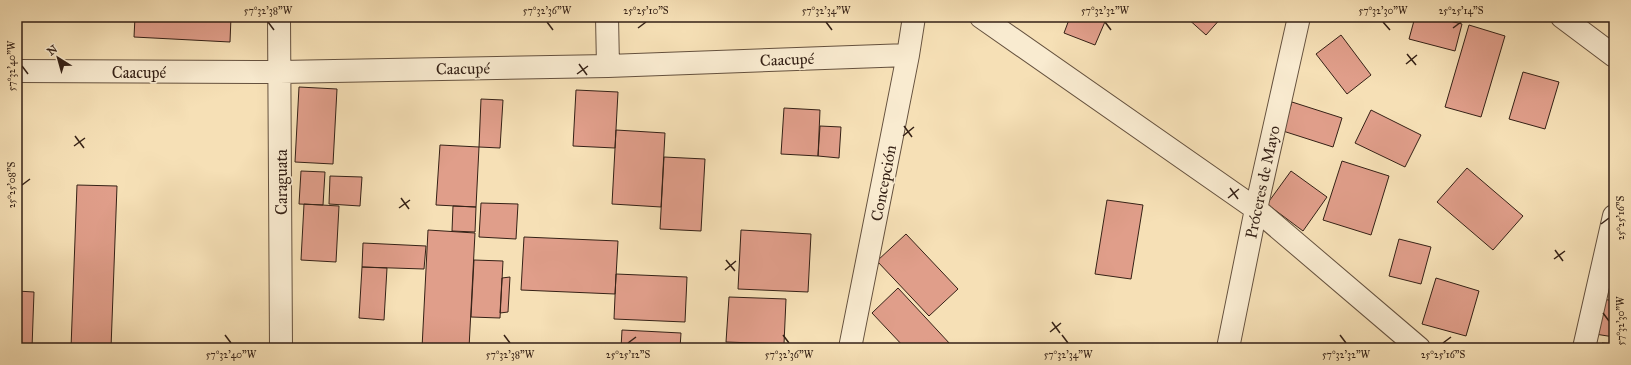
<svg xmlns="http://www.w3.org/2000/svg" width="1631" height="365" viewBox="0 0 1631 365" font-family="'IM FELL Great Primer',serif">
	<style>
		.building { fill: #e09e8a; stroke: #352116 }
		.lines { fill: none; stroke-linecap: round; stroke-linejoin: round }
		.minor-casing { stroke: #65513e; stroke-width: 24 }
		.minor { stroke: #f9ebd0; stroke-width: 22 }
		.ticks { fill: none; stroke: #352116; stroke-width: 1.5 }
		.labels { text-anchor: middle; stroke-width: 3.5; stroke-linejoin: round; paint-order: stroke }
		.street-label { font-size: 16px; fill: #352116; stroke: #f9ebd0 }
		.neatline { fill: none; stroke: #352116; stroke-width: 1.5 }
		.ticks-label { font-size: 10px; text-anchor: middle; fill: #352116 }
	</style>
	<rect width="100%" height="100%" fill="#f6e0b6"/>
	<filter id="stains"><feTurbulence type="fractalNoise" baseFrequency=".005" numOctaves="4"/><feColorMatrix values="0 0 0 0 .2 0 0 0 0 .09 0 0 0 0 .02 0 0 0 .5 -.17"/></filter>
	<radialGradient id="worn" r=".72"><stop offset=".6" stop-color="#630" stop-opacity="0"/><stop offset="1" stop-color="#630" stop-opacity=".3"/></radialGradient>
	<!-- building -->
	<path class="building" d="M135,17h96l-1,25 -96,-5z
		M1070,17h37l-12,28 -31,-12z
		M1186,17h36l-16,18z
		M1415,17h19l28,7 -7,27 -46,-12z
		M1469,25l36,11 -24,81 -36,-10z
		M1341,35l30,40 -24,19 -31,-40z
		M1523,72l36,10 -14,47 -36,-10z
		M299,87l38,2 -4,75 -38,-2z
		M576,90l42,2 -3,56 -42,-2z
		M481,99l22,1 -3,48 -21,-1z
		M1292,102l50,16 -9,29 -50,-16z
		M784,108l36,2 -2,46 -37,-2z
		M1371,110l50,25 -16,32 -50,-24z
		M820,126l21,1 -2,31 -21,-2z
		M616,130l49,3 -4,74 -49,-3z
		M440,145l39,2 -3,60 -40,-2z
		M664,157l41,2 -4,72 -41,-2z
		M1342,161l47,15 -18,59 -48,-15z
		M1467,168l56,48 -30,34 -56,-48z
		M301,171l24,1 -2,33 -24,-1z
		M1291,171l36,26 -24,34 -36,-27z
		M330,176l32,1 -2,29 -31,-2z
		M77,185l40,1 -6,162h-40z
		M1107,200l36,5 -12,74 -36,-5z
		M481,203l37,1 -2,35 -37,-2z
		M304,204l35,2 -3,56 -35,-2z
		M453,206l23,1 -1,25 -23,-1z
		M428,230l47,3 -6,115h-47z
		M741,230l70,4 -3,58 -70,-3z
		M906,234l52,55 -29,27 -52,-55z
		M524,237l94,4 -3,53 -94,-4z
		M1399,239l32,8 -10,37 -32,-8z
		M363,243l63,3 -2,23 -62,-2z
		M474,260l29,1 -3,57 -29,-1z
		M362,267l25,1 -3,52 -25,-2z
		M616,274l71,3 -2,45 -71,-3z
		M510,277l-2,35 -8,1 2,-35z
		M1436,278l43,13 -13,45 -44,-12z
		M898,288l53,57 -4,3h-42l-33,-35z
		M17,291l17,1 -2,56h-15z
		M729,297l57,2 -2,45 -58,-2z
		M1603,299l11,2v36l-19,-3z
		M622,330l59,3 -1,15h-59z
		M1602,343l12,1v4h-13z"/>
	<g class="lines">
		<defs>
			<path id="minor" d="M279,17l2,331
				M607,17l1,49
				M981,17l275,192 163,139
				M1562,17l52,39
				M17,71l263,1 328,-6 300,-11
				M850,348l58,-293 6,-38
				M1228,348l28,-139 43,-192
				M1584,348l30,-132"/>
		</defs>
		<!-- minor casing -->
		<use href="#minor" class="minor-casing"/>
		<!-- minor -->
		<use href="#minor" class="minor"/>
	</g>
	<!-- ticks -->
	<path class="ticks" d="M268,22l6,8M547,22l6,8M826,22l6,8M1105,22l6,8M1383,22l7,8M638,28l8,-6M1453,28l8,-6M1407,54l9,11M579,64l8,11M1406,64l11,-9M22,66l6,8M577,74l11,-8M904,126l8,11M75,136l9,12M903,136l11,-9M74,146l11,-8M22,185l8,-6M1230,188l8,11M401,198l8,11M1228,198l11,-9M399,208l11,-8M1601,224l8,-6M1555,250l8,11M1554,259l11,-8M726,260l9,11M725,270l11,-9M1603,313l6,8M1052,322l8,11M1050,332l11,-9M225,335l6,8M504,335l6,8M783,335l6,8M1062,335l6,8M1340,335l6,8M628,343l8,-6M1443,343l8,-6"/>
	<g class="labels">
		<!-- street labels -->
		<g class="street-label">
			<text transform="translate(787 59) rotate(-2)" y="6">Caacupé</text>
			<text transform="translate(463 68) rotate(-1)" y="6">Caacupé</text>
			<text x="139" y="78">Caacupé</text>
			<text transform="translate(281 182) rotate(-90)" y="6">Caraguata</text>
			<text transform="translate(1262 182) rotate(-78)" y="6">Próceres de Mayo</text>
			<text transform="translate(883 183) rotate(-79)" y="6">Concepción</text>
		</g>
	</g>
	<!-- margin -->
	<rect width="1631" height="365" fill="none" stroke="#f6e0b6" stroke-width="44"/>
	<!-- north arrow -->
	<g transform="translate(58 58) rotate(323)" stroke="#f9ebd0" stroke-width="3" paint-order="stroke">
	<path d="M0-3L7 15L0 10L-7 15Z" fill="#352116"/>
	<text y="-6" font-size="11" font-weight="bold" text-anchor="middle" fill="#352116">N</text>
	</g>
	<rect x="22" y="22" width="1587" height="321" class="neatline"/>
	<g class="ticks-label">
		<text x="268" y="14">57°32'38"W</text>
		<text x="547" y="14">57°32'36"W</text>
		<text x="646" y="14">25°25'10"S</text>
		<text x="826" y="14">57°32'34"W</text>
		<text x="1105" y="14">57°32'32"W</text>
		<text x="1383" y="14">57°32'30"W</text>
		<text x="1461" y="14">25°25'14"S</text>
		<text transform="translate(11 66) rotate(-90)" y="4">57°32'40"W</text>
		<text transform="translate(11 185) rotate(-90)" y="4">25°25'08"S</text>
		<text transform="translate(1620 218) rotate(-90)" y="4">25°25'16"S</text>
		<text transform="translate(1620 321) rotate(-90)" y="4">57°32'30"W</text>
		<text x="231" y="358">57°32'40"W</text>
		<text x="510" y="358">57°32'38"W</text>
		<text x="628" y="358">25°25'12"S</text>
		<text x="789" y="358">57°32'36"W</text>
		<text x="1068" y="358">57°32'34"W</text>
		<text x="1346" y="358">57°32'32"W</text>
		<text x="1443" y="358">25°25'16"S</text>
	</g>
	<rect width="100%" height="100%" filter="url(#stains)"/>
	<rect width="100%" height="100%" fill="url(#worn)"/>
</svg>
